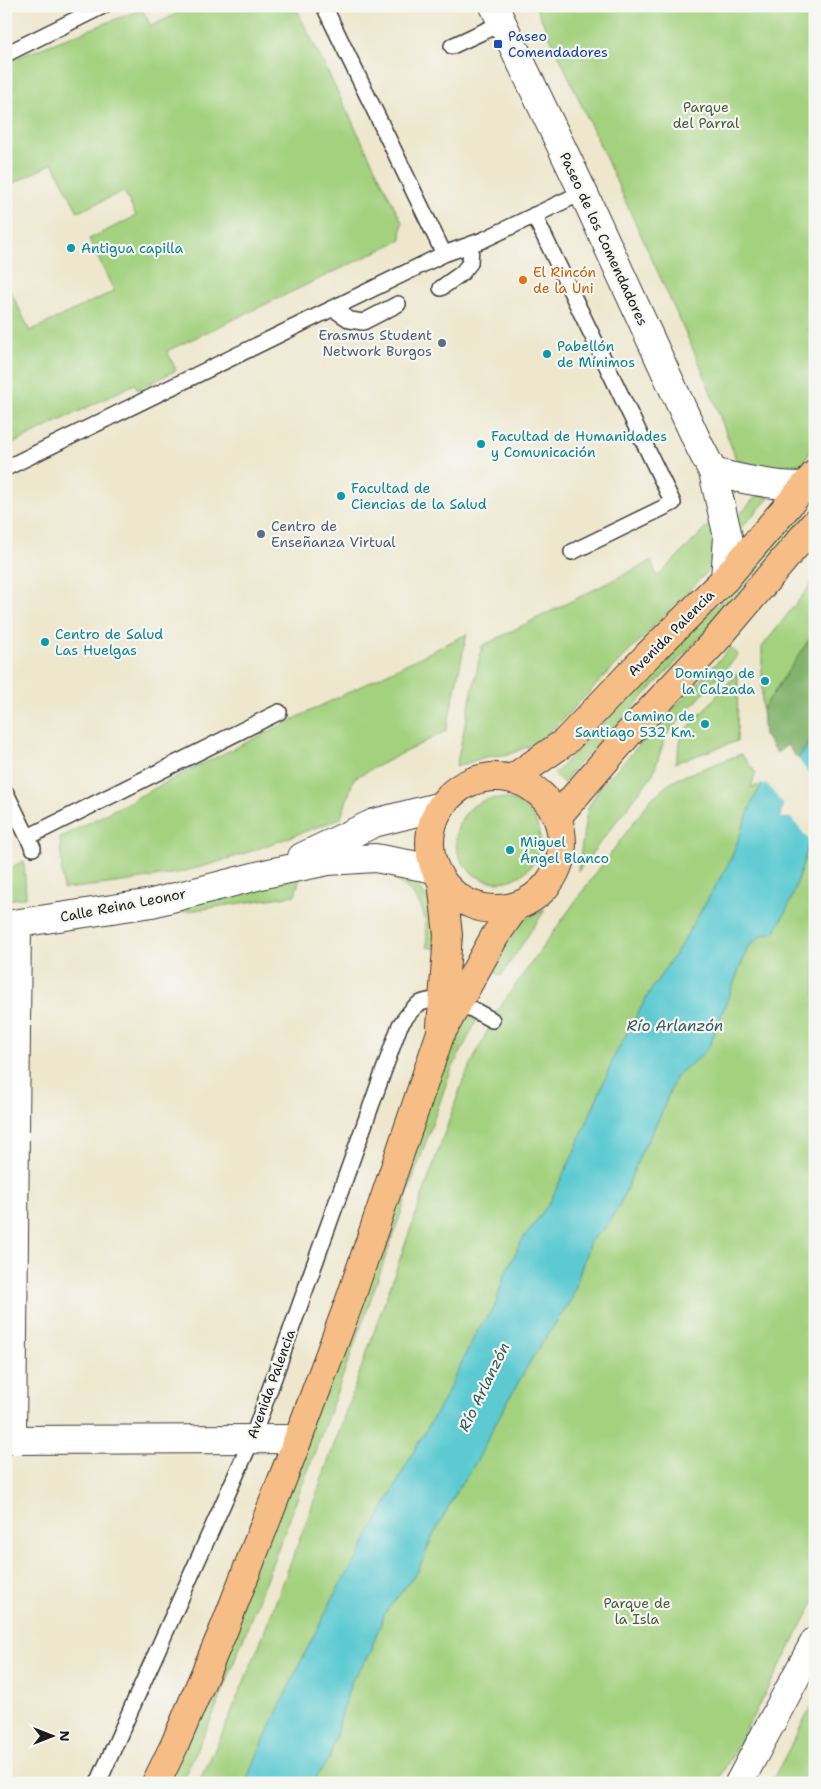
<svg xmlns="http://www.w3.org/2000/svg" width="821" height="1789" viewBox="0 0 821 1789" font-family="'Shantell Sans',sans-serif">
	<style>
		.green { fill: #a3d17e; stroke: #60764d }
		.forest { fill: #82b36d; stroke: #4f6844 }
		.water { fill: #5dcad2; stroke: #3c7377 }
		.pier { fill: #eee7cd }
		.lines { fill: none; stroke-linecap: round; stroke-linejoin: round }
		.lane-casing { stroke: #3c3a37; stroke-width: 18 }
		.street-casing { stroke: #3c3a37; stroke-width: 30 }
		.highway-casing { stroke: #3c3a37; stroke-width: 30 }
		.lane { stroke: #fff; stroke-width: 15 }
		.street { stroke: #fff; stroke-width: 28 }
		.highway { stroke: #f6be86; stroke-width: 28 }
		.transit-dot { fill: #1a4fb4; stroke: #f6f6f2; stroke-width: 2 }
		.culture-dot { fill: #0f9aa8; stroke: #f6f6f2; stroke-width: 2 }
		.food-dot { fill: #e8710a; stroke: #f6f6f2; stroke-width: 2 }
		.service-dot { fill: #5c6f8a; stroke: #f6f6f2; stroke-width: 2 }
		.labels { text-anchor: middle; stroke-width: 4.5; stroke-linejoin: round; paint-order: stroke }
		.transit-label { font-size: 14px; fill: #164399; stroke: #f6f6f2; text-anchor: start }
		.park-label { font-size: 14px; fill: #4b5b3e; stroke: #f6f6f2 }
		.street-label { font-size: 14px; fill: #1c1c1c; stroke: #f6f6f2 }
		.culture-label { font-size: 14px; fill: #0d838f; stroke: #f6f6f2; text-anchor: start }
		.food-label { font-size: 14px; fill: #c56008; stroke: #f6f6f2; text-anchor: start }
		.service-label { font-size: 14px; fill: #4e5e75; stroke: #f6f6f2; text-anchor: end }
		.water-label { font-size: 15px; font-style: italic; fill: #33595c; stroke: #f6f6f2 }
	</style>
	<rect width="100%" height="100%" fill="#f6f6f2"/>
	<filter id="ink" filterUnits="userSpaceOnUse"><feTurbulence type="fractalNoise" baseFrequency=".02" numOctaves="2"/><feDisplacementMap in="SourceGraphic" scale="10" xChannelSelector="R" yChannelSelector="G"/><feConvolveMatrix kernelMatrix="1 2 1 2 8 2 1 2 1" color-interpolation-filters="sRGB"/></filter>
	<filter id="wash" filterUnits="userSpaceOnUse"><feTurbulence type="fractalNoise" baseFrequency=".0096" numOctaves="4" result="noise"/><feDisplacementMap in="SourceGraphic" scale="20" xChannelSelector="R" yChannelSelector="G"/><feGaussianBlur stdDeviation="1.12" result="paint"/><feColorMatrix in="noise" values="0 0 0 0 0 0 0 0 0 0 0 0 0 0 0 0 0 1.4 0 .05"/><feComposite in="paint" operator="in"/></filter>
	<g filter="url(#wash)">
		<rect width="100%" height="100%" fill="#eee7cd"/>
		<!-- green -->
		<path class="green" d="M193,6h102l107,216 -1,18 -234,111 9,19 -38,20 -3,-6 -129,63v-165l24,49 84,-40 -25,-52 47,-23 -12,-25 -46,21 -25,-49 -47,24v-125l136,-53 9,17z
			M535,6h280v314l-7,10 7,-9v125l-16,22 -6,3 -21,2 -36,-14 -34,-90 -141,-309z
			M758,494l12,3 -33,35v-14z
			M803,511l4,4 -101,116 -136,142 -6,11 -10,-10 183,-190z
			M715,519l2,33 -5,15 -157,160 -21,17 -24,10 -25,3 -29,10 26,-121 169,-85 6,16z
			M815,561v70l-53,79v-63l51,-65z
			M467,634l-21,97 -92,47 -13,40c-52,19 -105,41 -160,54 -39,8 -78,13 -118,17l-3,-51 120,-63z
			M731,647l7,8 -72,80 -13,39 -75,97 9,-61 13,-23z
			M738,672l-1,69 -62,22 7,-28z
			M741,754l15,19 -5,14 16,-3 13,34 29,23 -1,13 7,1v746l-98,182h-519l22,-44 40,-96 53,-139 150,-423 34,-70 85,-119 69,-93 15,-13 15,-9z
			M456 840a42 42 0 1 1 84 0a42 42 0 1 1-84 0Z
			M24,861l2,36 -20,3v-30z
			M393,875c16,6 35,16 41,35 3,12 2,27 3,39l-10,-2c0,-23 -1,-38 -17,-56 -7,-7 -12,-6 -17,-16z
			M300,877l-5,18 -133,20v-6z
			M545,910l-44,66 -13,-8 31,-46z
			M464,1012l14,6 -28,55 -87,248 -56,152 -91,236 -35,74h-16l283,-744z
			M815,1700v58l-13,25h-31z"/>
		<!-- forest -->
		<path class="forest" d="M815,631v103l-17,25 -11,-14 -10,8 -13,-18 -2,-25z"/>
		<!-- water -->
		<path class="water" d="M815,734v48l-3,-3 -29,25 -3,14h11l24,18c-8,7 -8,15 -11,24 -7,24 -16,52 -30,72l-13,4 -13,11 -39,100 -9,10 -24,19 -17,43 -18,34 -20,49 -14,24 -17,15 -18,57 -41,62 -36,64 -18,37 -19,28 -28,53 -12,29 -33,42 -12,30 -1,8 -21,31 -22,77 -17,24h-66l5,-15 48,-103 39,-77 20,-31 53,-101 33,-57 33,-68 18,-25 9,-30 17,-34 29,-40 25,-52 40,-95 34,-62 32,-48 49,-84 23,-61 9,-16 37,-23 -1,-2z"/>
		<!-- pier -->
		<path class="pier" d="M796,756l19,26v2l-3,-2 -27,21 -2,12 10,1 22,-17v40l-3,3 -4,12 1,-14 -18,-22h-11l3,-14 -16,-20 -8,1 37,-25z"/>
	</g>
	<g filter="url(#ink)">
		<g class="lines">
			<defs>
				<path id="lane" d="M324,6l120,248
					M452,46l50,-23
					M6,54l97,-48
					M534,215l139,288 -101,49
					M441,288l21,-15 8,-10 1,-18
					M332,308l18,12 13,2 35,-18
					M6,468l438,-214 39,-14 100,-48
					M6,793l27,55
					M28,837l251,-125
					M459,1002l33,18
					M98,1783l154,-344 148,-414c16,-21 16,-24 43,-26"/>
				<path id="street" d="M494,6l89,186 116,253 14,27 15,65 -3,42
					M713,472c31,8 60,14 92,14
					M302,857l72,-34 67,-17
					M6,925l146,-22 117,-30 59,-12 47,-3 60,11
					M6,1440l292,-1
					M12,1440l5,-516
					M739,1783l76,-142"/>
				<path id="highway" d="M430 843a66 66 0 1 1 132 0a66 66 0 1 1-132 0Z
					M513,778l52,-36 83,-87 77,-76 90,-105
					M557,817l72,-84 86,-92 100,-118
					M441,1026l7,-91 -6,-54
					M156,1783l19,-39 49,-115 74,-190 52,-139 90,-265 55,-99 21,-30"/>
			</defs>
			<!-- lane casing -->
			<use href="#lane" class="lane-casing"/>
			<!-- street casing -->
			<use href="#street" class="street-casing"/>
			<!-- highway casing -->
			<use href="#highway" class="highway-casing"/>
			<!-- lane -->
			<use href="#lane" class="lane"/>
			<!-- street -->
			<use href="#street" class="street"/>
			<!-- highway -->
			<use href="#highway" class="highway"/>
		</g>
	</g>
	<!-- markers -->
	<rect class="transit-dot" x="493" y="39" width="10" height="10" rx="2.5"/>
	<g class="culture-dot">
		<circle cx="71" cy="248" r="5"/>
		<circle cx="547" cy="354" r="5"/>
		<circle cx="481" cy="444" r="5"/>
		<circle cx="341" cy="496" r="5"/>
		<circle cx="45" cy="642" r="5"/>
		<circle cx="765" cy="681" r="5"/>
		<circle cx="705" cy="724" r="5"/>
		<circle cx="510" cy="850" r="5"/>
	</g>
	<circle class="food-dot" cx="523" cy="280" r="5"/>
	<g class="service-dot">
		<circle cx="442" cy="343" r="5"/>
		<circle cx="261" cy="534" r="5"/>
	</g>
	<g class="labels">
		<!-- transit labels -->
		<g class="transit-label">
			<text x="508" y="41">Paseo<tspan x="508" dy="16">Comendadores</tspan></text>
		</g>
		<!-- park labels -->
		<g class="park-label">
			<text x="706" y="112">Parque<tspan x="706" dy="16">del Parral</tspan></text>
			<text x="637" y="1608">Parque de<tspan x="637" dy="16">la Isla</tspan></text>
		</g>
		<!-- street labels -->
		<g class="street-label">
			<text transform="translate(604 239) rotate(65)" y="5">Paseo de los Comendadores</text>
			<text transform="translate(671 633) rotate(-45)" y="5">Avenida Palencia</text>
			<text transform="translate(123 905) rotate(-11)" y="5">Calle Reina Leonor</text>
			<text transform="translate(271 1384) rotate(-70)" y="5">Avenida Palencia</text>
		</g>
		<!-- culture labels -->
		<g class="culture-label">
			<text x="81" y="253">Antigua capilla</text>
			<text x="557" y="351">Pabellón<tspan x="557" dy="16">de Mínimos</tspan></text>
			<text x="491" y="441">Facultad de Humanidades<tspan x="491" dy="16">y Comunicación</tspan></text>
			<text x="351" y="493">Facultad de<tspan x="351" dy="16">Ciencias de la Salud</tspan></text>
			<text x="55" y="639">Centro de Salud<tspan x="55" dy="16">Las Huelgas</tspan></text>
			<text x="755" y="678" text-anchor="end">Domingo de<tspan x="755" dy="16">la Calzada</tspan></text>
			<text x="695" y="721" text-anchor="end">Camino de<tspan x="695" dy="16">Santiago 532 Km.</tspan></text>
			<text x="520" y="847">Miguel<tspan x="520" dy="16">Ángel Blanco</tspan></text>
		</g>
		<!-- food labels -->
		<g class="food-label">
			<text x="533" y="277">El Rincón<tspan x="533" dy="16">de la Uni</tspan></text>
		</g>
		<!-- service labels -->
		<g class="service-label">
			<text x="432" y="340">Erasmus Student<tspan x="432" dy="16">Network Burgos</tspan></text>
			<text x="271" y="531" text-anchor="start">Centro de<tspan x="271" dy="16">Enseñanza Virtual</tspan></text>
		</g>
		<!-- water labels -->
		<g class="water-label">
			<text x="675" y="1031">Río Arlanzón</text>
			<text transform="translate(484 1387) rotate(-64)" y="5">Río Arlanzón</text>
		</g>
	</g>
	<!-- margin -->
	<rect width="821" height="1789" fill="none" stroke="#f6f6f2" stroke-width="25"/>
	<!-- north arrow -->
	<g transform="translate(52 1736) rotate(90)" stroke="#f6f6f2" stroke-width="4" paint-order="stroke">
	<path d="M0-4L9 19L0 12L-9 19Z" fill="#1c1c1c"/>
	<text y="-8" font-size="14" font-weight="bold" text-anchor="middle" fill="#1c1c1c">N</text>
	</g>
</svg>
